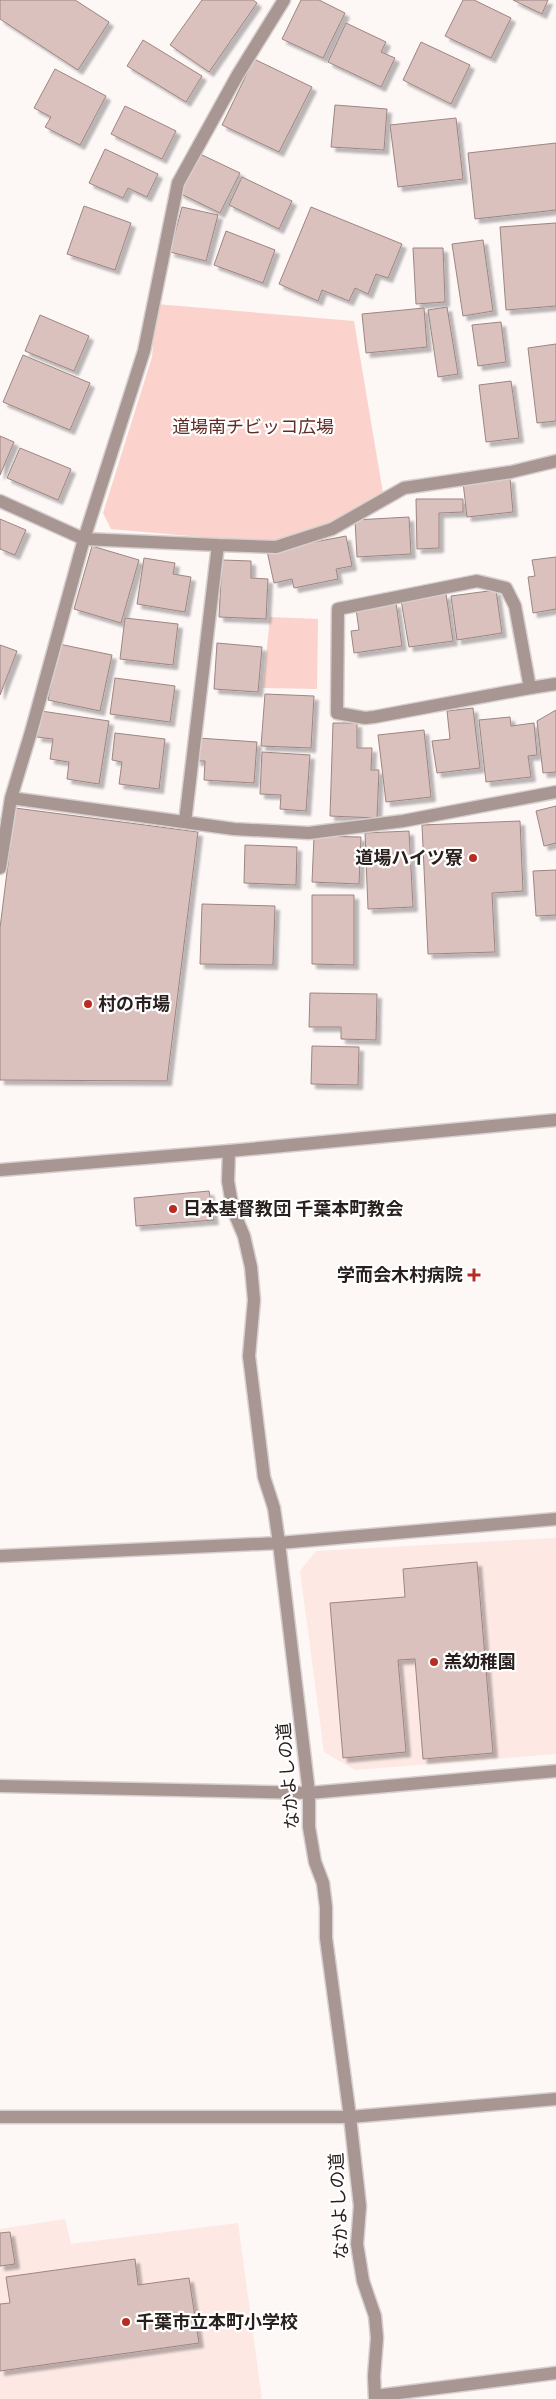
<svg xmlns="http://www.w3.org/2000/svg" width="556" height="2399" viewBox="0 0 556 2399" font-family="'DM Sans','Noto Sans JP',sans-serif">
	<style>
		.built { fill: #fde8e4 }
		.green { fill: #fbd3cc }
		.building { fill: #dbc1bd; stroke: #9d8581; filter: url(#shadow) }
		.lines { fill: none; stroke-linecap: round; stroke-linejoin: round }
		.minor-casing { stroke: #d7d0cf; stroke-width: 15 }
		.tertiary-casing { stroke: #d7d0cf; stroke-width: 15 }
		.minor { stroke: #a89693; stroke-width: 12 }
		.tertiary { stroke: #a89693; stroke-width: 12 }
		.poi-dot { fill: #b92c21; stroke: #fff; stroke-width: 2 }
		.labels { text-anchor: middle; stroke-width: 4.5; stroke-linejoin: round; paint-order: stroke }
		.park-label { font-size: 18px; fill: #612d26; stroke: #fff }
		.poi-label { font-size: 18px; font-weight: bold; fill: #29201e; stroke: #fff; text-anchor: start }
		.street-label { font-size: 18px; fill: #29201e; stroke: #fff }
	</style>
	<defs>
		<filter id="shadow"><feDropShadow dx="4.5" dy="4.5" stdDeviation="1" flood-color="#0004"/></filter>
	</defs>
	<rect width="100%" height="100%" fill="#fdf7f6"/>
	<!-- built -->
	<path class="built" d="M556,1538v216l-201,16 -31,-18 -24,-181 16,-20z
		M65,2219l6,25 167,-21 24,176h-262v-170z"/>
	<!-- green -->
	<path class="green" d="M156,304l198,17 30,178 -54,27 -53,18 -166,-15 -8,-16 49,-156z
		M270,617l48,2 -1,70 -54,-1z"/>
	<!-- building -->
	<path class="building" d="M0,0h75l34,22 -31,48 -78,-51z
		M202,0h51l4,3 -48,69 -39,-27z
		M301,0h18l26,13 -22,45 -41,-19z
		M463,0h11l37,18 -20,40 -46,-22z
		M513,0h35l-6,14z
		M346,23l40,19 -5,10 14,6 -14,29 -53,-25z
		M143,40l59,36 -16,26 -59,-36z
		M421,42l49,23 -19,39 -48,-24z
		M254,59l58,28 -33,65 -57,-27z
		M55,69l51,27 -26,49 -35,-18 6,-10 -17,-9z
		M335,105l52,4 -3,41 -53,-3z
		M125,106l51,25 -14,28 -51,-25z
		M456,118l7,61 -65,8 -8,-62z
		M556,143v67l-81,9 -7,-66z
		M105,149l53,25 -11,23 -19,-9 -5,10 -34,-15z
		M198,153l42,20 -20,40 -41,-20z
		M242,177l50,24 -13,28 -50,-24z
		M84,206l47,17 -16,47 -48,-16z
		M182,207l36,8 -12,46 -36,-9z
		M311,207l91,37 -14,34 -12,-4 -8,20 -13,-6 -6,13 -27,-11 -4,11 -39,-17z
		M556,223v83l-50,4 -6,-83z
		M226,231l49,19 -12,33 -49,-18z
		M483,240l10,71 -30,5 -11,-72z
		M413,248h30l2,54 -29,2z
		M447,307l11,67 -20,3 -10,-67z
		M424,308l3,39 -61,6 -4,-39z
		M40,315l49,21 -15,35 -49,-20z
		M501,322l5,40 -28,4 -6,-41z
		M556,344v77l-19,2 -9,-75z
		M23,355l67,28 -20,47 -67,-28z
		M511,381l8,57 -33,4 -7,-57z
		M0,436l14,6 -14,33z
		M20,448l51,21 -13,31 -51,-22z
		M510,478l3,34 -46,5 -4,-35z
		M416,499h47v13l-24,1v35l-22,1z
		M409,517l2,37 -54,3 -2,-37z
		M0,519l26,11 -11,25 -15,-6z
		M346,536l6,30 -16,3 2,10 -44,9 -2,-9 -18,4 -7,-32z
		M92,546l47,14 -18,63 -47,-14z
		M556,557v52l-23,4 -5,-36 7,-1 -3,-16z
		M144,558l31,5 -2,11 18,3 -6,35 -48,-8z
		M222,560l29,1v17l17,1 -2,40 -47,-2z
		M496,590l6,43 -45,7 -6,-44z
		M446,594l7,47 -44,6 -8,-47z
		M396,603l6,43 -48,7 -3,-22 8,-1 -3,-21z
		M125,618l53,6 -5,41 -53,-6z
		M217,643l45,4 -4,45 -44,-3z
		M59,644l53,11 -12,56 -52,-11z
		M0,645l17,6 -17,44z
		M115,678l60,8 -5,36 -60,-8z
		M265,694l49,2 -3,52 -50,-2z
		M473,708l7,60 -43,5 -5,-32 18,-2 -3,-28z
		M556,710v62l-13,1 -6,-52z
		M41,711l68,10 -10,63 -32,-5 2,-17 -19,-3 3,-20 -16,-2z
		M510,717l1,9 23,-3 3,32 -9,1 3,21 -45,5 -7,-62z
		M333,723h24v25h15l-1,22h8l-2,48 -47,-2z
		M424,730l7,67 -45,5 -8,-67z
		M115,733l50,6 -6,50 -40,-5 3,-22 -10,-2z
		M198,738l59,4 -3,41 -50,-3 1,-19h-9z
		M262,752l48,3 -4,56 -26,-2 1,-14 -21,-1z
		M556,806v37l-12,3 -8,-35z
		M15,808l183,24 -31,249 -167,-1v-152z
		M520,821l3,70 -31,2 3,59 -67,2 -6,-129z
		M409,831l4,76 -45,2 -3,-76z
		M314,836l47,1 -2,47 -47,-2z
		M245,845l52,2 -1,38 -52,-2z
		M556,870v45l-20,1 -3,-45z
		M312,895h42v70l-42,-1z
		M202,904l73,2 -2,59 -73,-1z
		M310,993l67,1 -1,46 -35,-1v-12h-32z
		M312,1046l47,1 -1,38 -47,-1z
		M209,1191l5,29 -78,6 -2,-28z
		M477,1562l16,191 -70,6 -8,-100 -17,1 8,92 -63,6 -13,-155 75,-6 -2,-28z
		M10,2232l5,32 -15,2v-33z
		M135,2259l3,26 51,-7 10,65 -199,28v-67l10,-1 -4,-26z"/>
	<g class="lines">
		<defs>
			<path id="minor" d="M0,501l84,38 134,6 -33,277
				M218,545l58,2 56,-18 72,-41 107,-16 45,-11
				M530,688l-15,-82 -9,-18 -29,-7 -139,28 -1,104 28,5 9,-1 156,-29 26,-4
				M11,798l223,31 75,4 94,-12 153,-29
				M0,868l11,-70 20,-66 53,-193 60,-188 34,-168 59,-107 47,-76
				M229,1151l-1,30 5,29 11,26 7,31 3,33 -5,56 15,121 10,31 5,35 30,250v34l6,35 8,21 3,24v31l24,179 10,89 -3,38 6,37 12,35 2,22 -3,38 1,23
				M0,1556l279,-13 277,-24
				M0,1786l309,7 247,-22
				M0,2117h350l206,-18
				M375,2396l181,-23"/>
			<path id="tertiary" d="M0,1170l229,-19 327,-31"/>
		</defs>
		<!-- minor casing -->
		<use href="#minor" class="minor-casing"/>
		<!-- tertiary casing -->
		<use href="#tertiary" class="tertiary-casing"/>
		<!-- minor -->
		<use href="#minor" class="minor"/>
		<!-- tertiary -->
		<use href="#tertiary" class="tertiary"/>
	</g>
	<!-- markers -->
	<g class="poi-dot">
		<circle cx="473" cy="858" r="5"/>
		<circle cx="88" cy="1004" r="5"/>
		<circle cx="173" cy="1209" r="5"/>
		<path d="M471.5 1267.5h5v5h5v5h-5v5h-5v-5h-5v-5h5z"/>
		<circle cx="434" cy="1662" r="5"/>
		<circle cx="126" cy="2322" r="5"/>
	</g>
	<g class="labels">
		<!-- park labels -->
		<g class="park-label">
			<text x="253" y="433">道場南チビッコ広場</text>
		</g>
		<!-- poi labels -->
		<g class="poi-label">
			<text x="463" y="864" text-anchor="end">道場ハイツ寮</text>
			<text x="98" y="1010">村の市場</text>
			<text x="183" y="1215">日本基督教団 千葉本町教会</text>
			<text x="463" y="1281" text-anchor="end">学而会木村病院</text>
			<text x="444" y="1668">羔幼稚園</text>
			<text x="136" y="2328">千葉市立本町小学校</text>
		</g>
		<!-- street labels -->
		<g class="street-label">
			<text transform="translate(288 1776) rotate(-95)" y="6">なかよしの道</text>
			<text transform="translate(339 2206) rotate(-93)" y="6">なかよしの道</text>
		</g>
	</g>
</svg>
